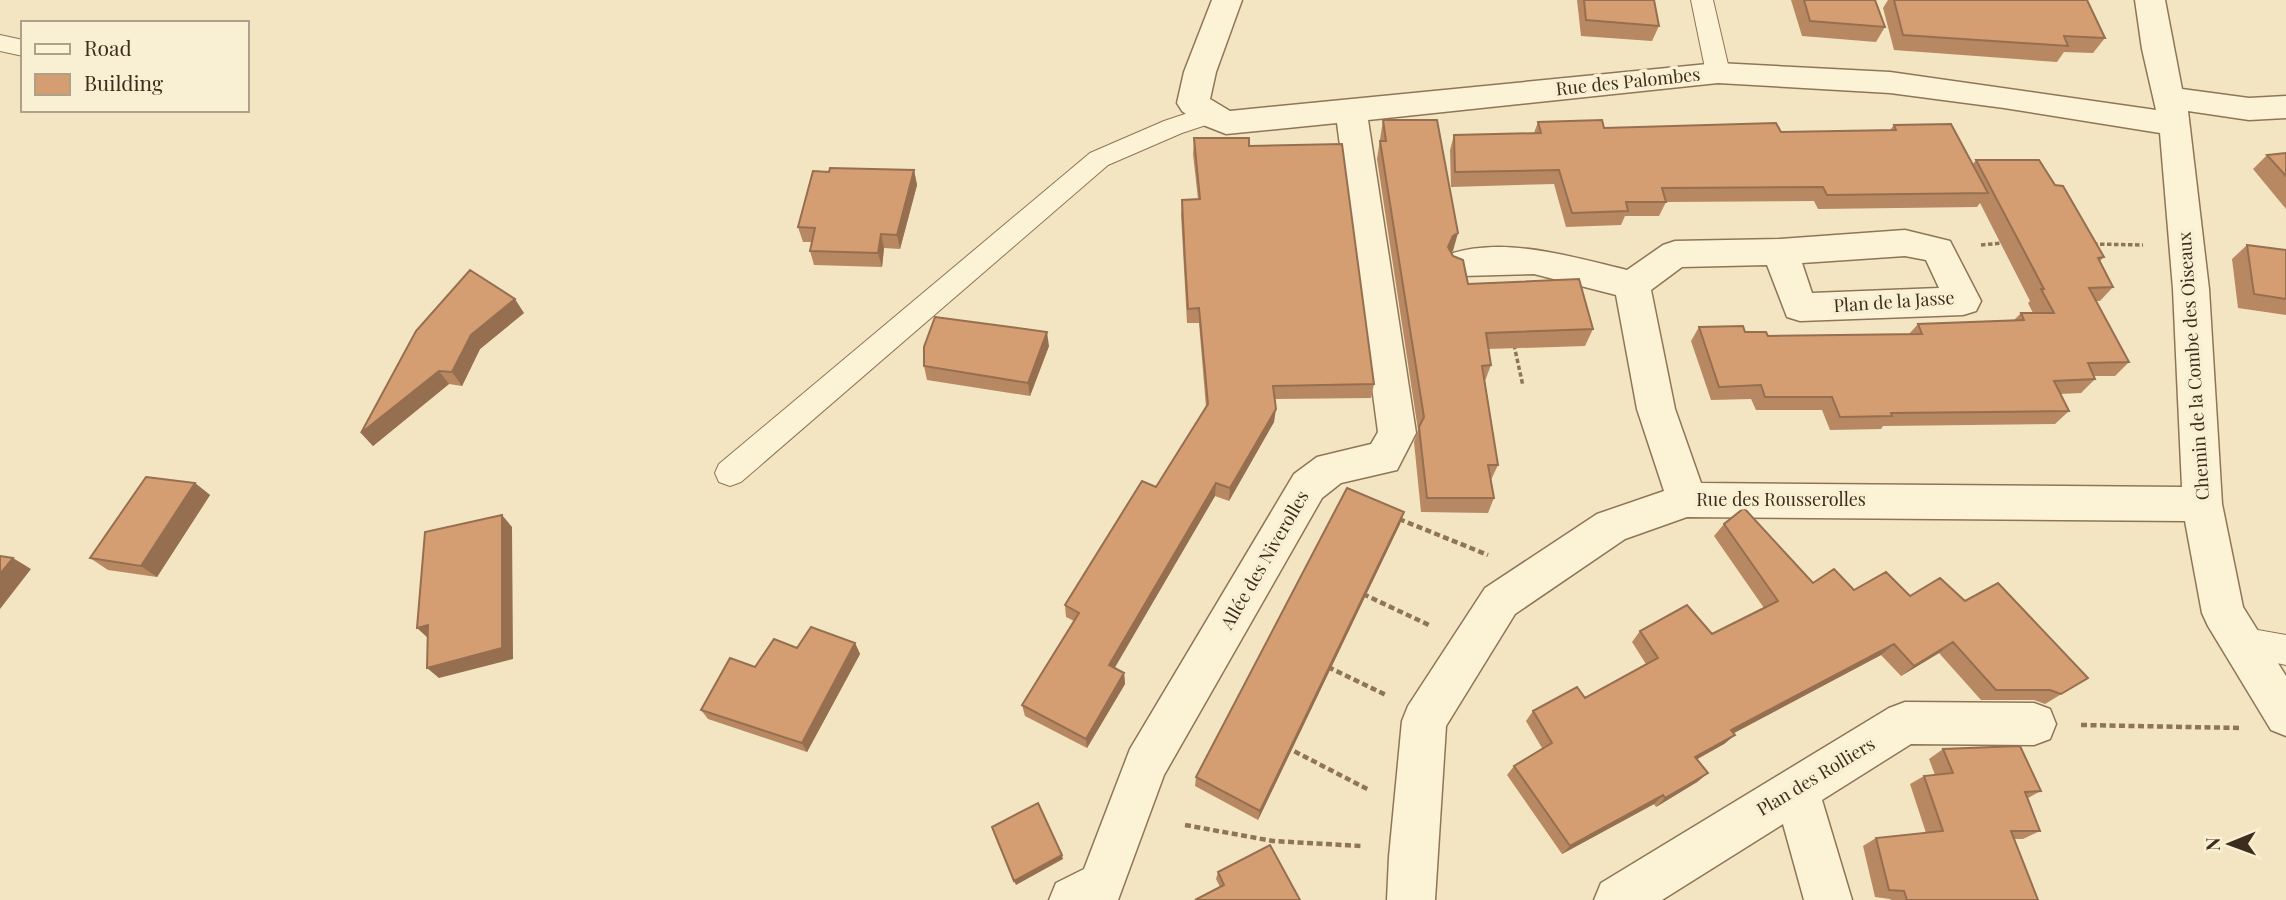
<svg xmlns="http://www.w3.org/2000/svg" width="2286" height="900" viewBox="0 0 2286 900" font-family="'Playfair Display',serif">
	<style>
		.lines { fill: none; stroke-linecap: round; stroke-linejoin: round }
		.service-casing { stroke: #8f7556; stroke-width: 2 }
		.minor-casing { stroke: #8f7556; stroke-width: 3 }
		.path-far1 { stroke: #8f7556; stroke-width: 3.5; stroke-dasharray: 4.5 2.5; stroke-linecap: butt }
		.path { stroke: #8f7556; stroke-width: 4.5; stroke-dasharray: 6 3.5; stroke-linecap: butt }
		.service { fill: #fcf2d5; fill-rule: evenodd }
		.minor { fill: #fcf2d5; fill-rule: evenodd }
		.wall { fill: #b78862 }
		.shaded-wall { fill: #956f50 }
		.building { fill: #d59e72; stroke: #956f50; stroke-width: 2 }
		.labels { text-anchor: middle; stroke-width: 7; stroke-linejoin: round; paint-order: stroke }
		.street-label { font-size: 18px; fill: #3d2d1c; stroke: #f9efd2 }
	</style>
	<rect width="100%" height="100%" fill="#f3e5c1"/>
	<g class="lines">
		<defs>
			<path id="service" d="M1691,0h22l17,73 -4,6 -8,2 -8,-2 -4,-6z
				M0,35l23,5v16l-23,-5z
				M1209,106l9,3 3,6 -3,6 -36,12 -74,32 -367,317 -11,4 -11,-4 -4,-9 4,-9 371,-311 74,-32z
				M2241,627l45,8v30l-57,-12 -4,-11 4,-11z"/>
			<path id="minor" d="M1212,0h30l-26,72 -6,27 20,12 488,-48 172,9 266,38 -14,-61 -7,-49h30l17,89 67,9 37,-2v22l-37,2 -61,-9 21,178 13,215 21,103 43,69v60l-15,-6 -63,-104 -6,-13 -17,-92 -498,-4 -62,22 -110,75 -69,112 -11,174h-48l2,-43 13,-136 6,-15 77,-118 112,-74 67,-23 -27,-82 -21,-114 -82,-21 -72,2 -12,-4 -5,-9 5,-9c56,-18 122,3 177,16l36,-25 12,-4 105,-2 125,-9 45,11 31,60 -5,10 -13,4 -163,6 -13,-4 -20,-52 -85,2 -31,23 24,119 26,74 481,4 -9,-198 -13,-156 -156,-25 -114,-15 -172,-10 -350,37 48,313 -19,37 -56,13 -19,15 -158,277 -46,125h-69l7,-17 28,-14 46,-120 164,-275 23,-17 54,-13 7,-12 -41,-309 -111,11 -28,-11 -16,-12 -5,-8 7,-31zM1905,256l21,4 13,28 -127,5 -10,-30z
				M1905,702l129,1 16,6 6,15 -6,15 -16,6 -123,-1 -89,56 30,100h-48l-21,-76 -121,76h-68l7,-17 288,-175z"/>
		</defs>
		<!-- service casing -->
		<use href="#service" class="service-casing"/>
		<!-- minor casing -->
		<use href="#minor" class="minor-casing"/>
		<!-- path-far1 -->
		<path class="path-far1" d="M2093,244l50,1
			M1981,245l22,-2
			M1514,345l9,41"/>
		<!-- path -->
		<path class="path" d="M1399,519l89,36
			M1363,594l68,32
			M1328,667l58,28
			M2081,725l159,3
			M1286,747l83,43
			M1185,825l88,16 88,5"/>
		<!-- service -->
		<use href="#service" class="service"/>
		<!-- minor -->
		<use href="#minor" class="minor"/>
	</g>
	<!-- wall -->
	<path class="wall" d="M1577,0h77l5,26 -7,15 -71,-5z
		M1791,0h84l10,27 -9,15 -74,-6z
		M1888,0h199l18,38 -12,15 -29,-1 -7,10 -163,-12 -11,-42z
		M1383,120l70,131 -3,1 18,32 125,45 -8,17 -97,3 3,16 -6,16 13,84 -7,15 3,18 -6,15 -67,-1 -7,-70 4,-12 -41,-271z
		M1538,122l66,6 177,4 109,-2 4,-5 79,39 3,-4 79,25 49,72 -4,4 13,26 -13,14h-4l33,61 -14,14h-21l1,3 -14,14 -21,1 9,17 -14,13 -172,2 -2,3 -51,1 -8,-20h-66l-5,-11 -40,1 -20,-59 8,-14 46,5 23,4 141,-2 9,-10 96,-4 7,-7h12l-5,-10 2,-2 -50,-98 -3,4 -159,2 -4,-8 -148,1 -7,14h-34l-4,9 -55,2 -12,-43 -103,3 -1,-37 4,-15 80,-2z
		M1194,138l55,8 125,238 -3,14 -96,1 -1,23 -45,79 -14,-5 -101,172 10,5 1,11 -38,64 -62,-32 -3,-11 52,-84 -8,-4 -1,-12 91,-118 50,-80 -7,-84h-12l-6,-108 1,-15 16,-1 -5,-45z
		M2286,153v56l-33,-40 14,-14z
		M914,170l3,15 -17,64 -16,-1 -2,19 -68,-2 -4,-14 2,-9h-9l-5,-15 31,-55z
		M2247,245l39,5v65l-48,-7 -6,-49z
		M524,313l-44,36 -18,37 -13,-2 -76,62 -12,-13 55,-102z
		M1049,346l-19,50 -103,-16 -3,-14z
		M195,483l15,12 -53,82 -49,-7 -18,-12z
		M1404,512l-4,12 -142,296 -63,-34 1,-9z
		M1724,524l89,59 41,7 111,11 123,77 -43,26 -11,-4h-53l-42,-47 -38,23 -20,-21 -148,78 2,2 -11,9 -27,15 11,14 -11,9 -41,25 -2,-3 -92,50 -55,-79 7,-9 28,-18 -16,-27 7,-10 52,-13 61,-34 -14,-22 8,-11 72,3 52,-26 -50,-72z
		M855,643l5,11 -53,98 -99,-33 -7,-9 54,-43 42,-19z
		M1943,749l98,42 -13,7 12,33 -17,8h-9l24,61h-147l-1,-1 -15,-2 -12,-51 13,-8 50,-5 -16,-49 14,-8 11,-1 -6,-16z
		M1218,872l82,28 -80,-13 -4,-8z"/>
	<!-- shaded-wall -->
	<path class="shaded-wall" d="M914,170l3,15 -17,64 -3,-14z
		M1458,233l-5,18 -5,2v-6l5,-11z
		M881,234l3,14 -2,19 -4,-14z
		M515,299l9,14 -44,36 -18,37 -10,-14 19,-37z
		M1047,332l2,14 -19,50 -2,-13z
		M439,371l10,13 -76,62 -12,-13z
		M1276,409l-2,13 -45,79 1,-13z
		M195,483l15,12 -53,82 -16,-11z
		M1216,483l-1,13 -105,180 -1,-11z
		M1404,512l-4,12 -142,296 2,-9z
		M502,515l10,12 1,132 -74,19 -12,-10z
		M13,558l18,11 -31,40v-35z
		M428,625l1,14 -12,-11z
		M1953,642l-14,11 -38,23 13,-10z
		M855,643l5,11 -53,98 -5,-9z
		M1894,644l-13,11 -160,85 10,-10z
		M1124,673l1,11 -38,64 -1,-9z
		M1735,735l-11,9 -39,22 10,-9z
		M1708,773l-11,9 -41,25 9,-9z
		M1663,795l-9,9 -92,50 8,-8z
		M1062,855l1,4 -47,26 -2,-4z"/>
	<!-- building -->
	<path class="building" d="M1584,0h70l5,26 -73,-6z
		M1804,0h71l10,27 -75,-6z
		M1894,0h193l18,38 -41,-2 4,10 -165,-11z
		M1383,120h54l21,113 -5,3 -5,11 5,9 10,4 5,24 111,-5 14,50 -107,4 5,32 -9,1 16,99h-10l6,33h-67l-8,-71 5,-10 -44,-276h6z
		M1602,120l2,8 172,-5 5,9 115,-2 -2,-5 57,-1 37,69 -161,2 -4,-8 -161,1 4,14h-40l2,9 -56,2 -13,-43 -104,2 -1,-37 87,-2 -3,-11z
		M1194,138h55v8l93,-2 32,240 -101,2 3,23 -46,79 -14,-5 -107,182 15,8 -38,66 -64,-34 57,-92 -14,-8 77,-124 14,6 52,-83 -9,-96 -11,1 -3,-48 -3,-61 18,-1z
		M2286,153v23l-19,-21z
		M1976,160h63l16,25 8,1 41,71 -6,1 15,29 -24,1 40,74 -41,1 7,16 -41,2 15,30 -178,2 1,3 -52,1 -8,-20h-67l-4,-12 -42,2 -20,-60 44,-1 2,6h21l2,4 154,-2 -4,-10 106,-4 -3,-7h33l-13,-24h3z
		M830,168l84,2 -17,65 -16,-1 -3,19 -68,-2 5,-23 -17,-1 15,-56 16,1z
		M2247,245l39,5v49l-32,-5z
		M470,270l45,29 -44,36 -19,37 -13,-1 -78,62 55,-102z
		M935,317l112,15 -19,51 -104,-17v-19z
		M146,477l49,6 -54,83 -51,-8z
		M1347,488l57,24 -144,299 -64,-34z
		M1744,508l69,75 21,-14 20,21 32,-18 24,24 30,-18 25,23 33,-18 90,95 -27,16 -11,-4h-54l-43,-48 -39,24 -20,-22 -163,86 4,5 -40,22 13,16 -43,25 -2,-3 -93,51 -56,-80 38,-23 -19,-32 44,-24 8,11 73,-40 -18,-27 47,-26 25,29 66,-33 -54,-77z
		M502,515v133l-75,20 1,-43 -11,3 8,-96z
		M0,556l13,2 -13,16z
		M811,627l44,16 -53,100 -101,-33 29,-52 25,9 19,-28 23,9z
		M2020,746l21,45 -16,1 15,39h-29l27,69h-131l-3,-9 -15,-1 -13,-52 67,-7 -19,-55 29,-3 -10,-24z
		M1038,803l24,52 -48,26 -22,-54z
		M1270,845l30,55h-105l29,-15 -6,-13z"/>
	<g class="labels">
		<!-- street labels -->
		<g class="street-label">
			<text transform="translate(1628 82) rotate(-6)" y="6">Rue des Palombes</text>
			<text transform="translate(1894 302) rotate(-4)" y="6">Plan de la Jasse</text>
			<text transform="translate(2194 366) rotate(-94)" y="6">Chemin de la Combe des Oiseaux</text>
			<text x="1781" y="506">Rue des Rousserolles</text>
			<text transform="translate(1265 560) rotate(-60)" y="6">Allée des Niverolles</text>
			<text transform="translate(1816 777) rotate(-31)" y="6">Plan des Rolliers</text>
		</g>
	</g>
	<!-- legend -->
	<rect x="21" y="21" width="228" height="91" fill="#f9efd2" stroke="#aea189" stroke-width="2"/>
	<rect x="35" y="44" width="35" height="10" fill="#fcf2d5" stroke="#aea189" stroke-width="2"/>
	<text x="84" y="56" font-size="21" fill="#3d2d1c">Road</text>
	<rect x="35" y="74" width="35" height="21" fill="#d59e72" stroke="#aea189" stroke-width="2"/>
	<text x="84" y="91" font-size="21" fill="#3d2d1c">Building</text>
	<!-- north arrow -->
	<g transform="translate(2230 844) rotate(269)" stroke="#f9efd2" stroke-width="5" paint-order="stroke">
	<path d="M0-5L12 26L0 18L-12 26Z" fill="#3d2d1c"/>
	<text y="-10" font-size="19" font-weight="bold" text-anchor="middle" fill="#3d2d1c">N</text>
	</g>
</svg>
